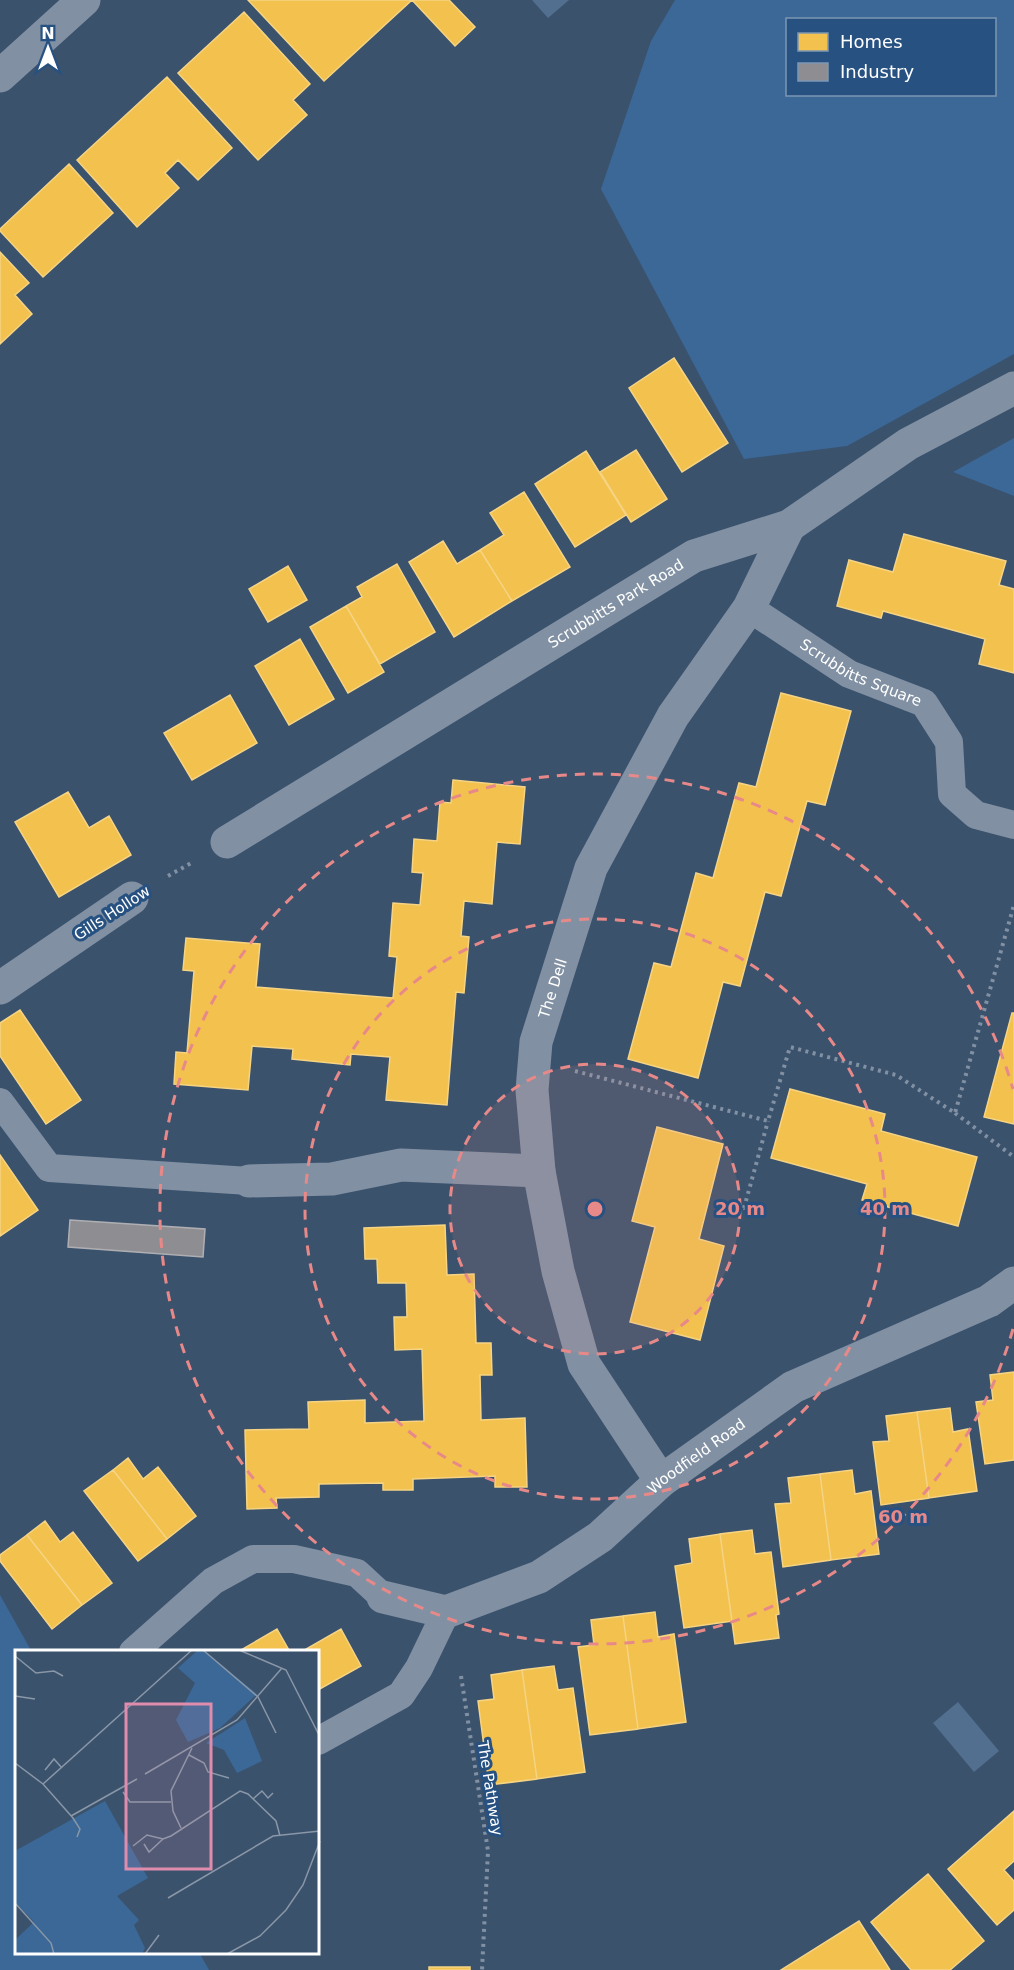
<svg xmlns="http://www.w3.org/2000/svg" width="1014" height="1970" viewBox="0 0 1014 1970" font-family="'DejaVu Sans',sans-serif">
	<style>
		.green { fill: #3b6897; fill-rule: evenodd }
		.water { fill: #526f90 }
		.homes { fill: #f2c14e; stroke: #f6d483; stroke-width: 1.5 }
		.industry { fill: #8d8d92; stroke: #afafb3; stroke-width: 1.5 }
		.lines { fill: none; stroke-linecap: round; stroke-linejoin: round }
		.path { stroke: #8191a3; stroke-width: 4; stroke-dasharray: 3 4.5; stroke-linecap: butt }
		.lane { stroke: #8191a3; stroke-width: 28 }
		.street { stroke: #8191a3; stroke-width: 33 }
		.ring { fill: none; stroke: #e88989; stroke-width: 3; stroke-dasharray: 10 8 }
		.labels { text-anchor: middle; stroke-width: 6; stroke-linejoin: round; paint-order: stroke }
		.street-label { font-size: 15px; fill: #fff; stroke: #275181 }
		.inset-road { fill: none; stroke: #8997a7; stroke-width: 1.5 }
		.view { fill: #e08cad; fill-opacity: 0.15; stroke: #e08cad; stroke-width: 3 }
		.inset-edge { fill: none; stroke: #fff; stroke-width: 3 }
		.centre { fill: #e88989; stroke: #275181; stroke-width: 3 }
		.ring-label { font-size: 18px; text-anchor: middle; font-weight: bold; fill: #e88989; stroke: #275181; stroke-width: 6; stroke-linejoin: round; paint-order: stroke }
	</style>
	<rect width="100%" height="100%" fill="#3b526d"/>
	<!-- green -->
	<path class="green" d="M675,0h339v354l-167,92 -103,13 -143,-270 50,-148zM788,20h206v74h-206z
		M1014,438v58l-61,-24z
		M0,1595l32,57h-16v302h184l9,16h-209z"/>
	<!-- water -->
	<path class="water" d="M532,0h37l-21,18z
		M958,1702l41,49 -25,21 -41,-49z"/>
	<!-- homes -->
	<path class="homes" d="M248,0h201l26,27 -20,19 -43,-46 -88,81z
		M244,12l66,72 -17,16 14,15 -49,45 -80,-87z
		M167,77l65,71 -34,32 -20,-20 -13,13 14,15 -42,39 -60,-67z
		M69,164l44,49 -70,64 -43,-46v-2z
		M0,252l29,31 -14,12 17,19 -32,30z
		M674,358l54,85 -46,29 -53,-84z
		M636,450l31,49 -36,23 -31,-50z
		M586,451l40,64 -51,32 -40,-63z
		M524,492l46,75 -58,34 -32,-51 24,-15 -14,-22z
		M904,534l102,27 -7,24 15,4v84l-35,-9 6,-25 -102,-28 -2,7 -44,-12 12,-46 44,12z
		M443,541l14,23 23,-14 32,51 -58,36 -45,-75z
		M397,564l38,68 -55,32 -34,-58 16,-9 -5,-10z
		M288,566l19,34 -39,22 -19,-33z
		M346,606l38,66 -36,21 -38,-66z
		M300,639l34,60 -45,26 -34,-59z
		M781,693l70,18 -26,94 -18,-4 -26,95 -16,-4 -25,94 -17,-4 -25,96 -70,-19 26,-96 17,4 25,-94 17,5 26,-95 17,4z
		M230,695l27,48 -65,37 -28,-47z
		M453,780l72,7 -5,57 -23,-2 -5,62 -28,-3 -3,35 8,1 -5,56 -8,-1 -9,113 -61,-5 4,-43 -39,-3 -1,11 -58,-6 1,-10 -41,-3 -4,44 -74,-6 2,-32 11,1 7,-82 -11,-1 3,-32 74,6 -4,43 137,11 4,-41 -8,-1 4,-53 27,2 3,-32 -11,-1 2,-33 23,2 3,-39 11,1z
		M68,792l21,36 20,-12 22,39 -72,42 -44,-75z
		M20,1010l61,90 -35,24 -46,-68v-33z
		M1012,1013h2v111l-30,-7z
		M790,1089l95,25 -4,17 96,26 -19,69 -96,-26 5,-16 -96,-26z
		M657,1127l66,17 -24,95 25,7 -24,94 -70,-18 25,-95 -23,-6z
		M0,1155l38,55 -38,26z
		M445,1225l2,50 27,-1 2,69h15l1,32h-12l1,45 44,-2 2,69h-32v-11l-82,3v11h-30v-7l-64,1v13l-43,1 1,10 -30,1 -2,-79 64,-1 -1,-27 57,-2v23l59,-2 -2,-72 -27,1 -1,-33h13l-1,-34h-28l-1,-24h-12l-1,-31z
		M1014,1372v88l-29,4 -9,-62 17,-2 -3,-25z
		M950,1408l3,24 15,-3 9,62 -48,7 -12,-86z
		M917,1412l12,86 -48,7 -8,-63 16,-1 -3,-25z
		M128,1458l15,21 15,-12 38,49 -29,23 -54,-69z
		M113,1470l54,69 -29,22 -54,-70z
		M852,1470l3,24 16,-3 8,63 -48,6 -11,-86z
		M820,1474l11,86 -48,7 -8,-63 16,-1 -3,-25z
		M45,1521l15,21 13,-10 39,51 -30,22 -55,-70z
		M752,1530l3,24 16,-2 8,62 -3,1 3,23 -44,6 -15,-110z
		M720,1534l12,87 -48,7 -9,-62 17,-3 -3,-24z
		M27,1535l55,70 -30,24 -52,-68v-6z
		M655,1612l3,25 16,-3 12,88 -48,7 -15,-113z
		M623,1616l15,113 -48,6 -12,-88 16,-2 -3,-25z
		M277,1629l13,23h-48l-1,-2z
		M341,1629l20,37 -43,24v-38h-17z
		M554,1666l4,24 15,-2 12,84 -48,7 -15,-109z
		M522,1670l15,109 -48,6 -11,-84 16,-2 -3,-24z
		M1014,1811v50l-10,9 10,11v29l-17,15 -49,-56z
		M928,1874l56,67 -34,29h-39l-40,-48z
		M859,1921l31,49h-109z
		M429,1967h41v3h-41z"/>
	<!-- industry -->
	<path class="industry" d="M70,1220l135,9 -2,28 -135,-10z"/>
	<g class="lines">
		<!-- path -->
		<path class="path" d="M168,876l25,-14
			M575,1071l193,50 22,-74 106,28 59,38 59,-208
			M955,1113l59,44
			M722,1202l22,6 24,-87
			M461,1676l27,175 -6,119"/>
		<!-- lane -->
		<g class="lane">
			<path id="s1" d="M749,608l100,66 75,29 25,39 3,52 24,21 38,10"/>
			<path d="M0,1102l49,66 200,13"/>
			<path d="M133,1652l80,-71 40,-22h41l63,14 26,24"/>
			<path d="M318,1741l83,-46 18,-27 27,-56"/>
		</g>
		<!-- street -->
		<g class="street">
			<path d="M0,76l84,-76"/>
			<path id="s2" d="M227,842l467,-286 95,-30 119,-82 106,-56"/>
			<path d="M0,988l132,-90"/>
			<path d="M249,1181l83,-2 69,-14 138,6"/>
			<path id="s3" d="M661,1481l-77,-117 -26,-93 -19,-100 -7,-81 4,-48 55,-174 82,-152 76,-108 40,-82"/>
			<path id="s4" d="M383,1597l63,15 93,-35 61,-40 61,-56 132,-94 196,-86 25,-18"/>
		</g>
	</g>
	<!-- distance rings -->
	<circle cx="595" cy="1209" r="145" fill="#e88989" fill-opacity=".12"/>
	<g class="ring">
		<circle cx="595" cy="1209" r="145"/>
		<circle cx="595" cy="1209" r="290"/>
		<path d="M1013 1329A435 435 0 1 1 1013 1089"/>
	</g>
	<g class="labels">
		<!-- street labels -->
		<g class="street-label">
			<text dy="5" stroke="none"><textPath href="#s2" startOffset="456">Scrubbitts Park Road</textPath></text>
			<text dy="5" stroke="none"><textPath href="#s1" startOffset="130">Scrubbitts Square</textPath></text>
			<text transform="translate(112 913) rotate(-33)" y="5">Gills Hollow</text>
			<text dy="5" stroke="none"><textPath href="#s3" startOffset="524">The Dell</textPath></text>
			<text dy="5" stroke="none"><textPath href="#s4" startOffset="363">Woodfield Road</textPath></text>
			<text transform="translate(490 1788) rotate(81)" y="5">The Pathway</text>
		</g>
	</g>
	<!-- overview -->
	<g transform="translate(15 1650)">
		<rect width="304" height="304" fill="#3b526d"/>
		<path d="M183,0h5l54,44 -37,34 -32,14 -12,-22 19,-37 -17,-15zM230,68l17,43 -25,12 -13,-23 -18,-7zM90,151l43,77 -31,18 22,24 -5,5 11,23 -3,6h-127v-14l19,-18 -19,-20v-51z" fill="#3b6897"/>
		<path class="inset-road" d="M188,0l55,47 18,36M224,0l47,20 34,67M0,6l21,17 18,-2 9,5M0,46l20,3M174,105l15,8 4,9 21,6M0,113l28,21 30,34 7,11 -3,8M30,120l9,-11 8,9M130,124l92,-54 45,-52M28,134l149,-134M108,142l7,10h41M238,149l9,-8 6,7 5,-5M56,166l66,-37M166,178l-8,-17 -2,-20 21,-43M129,194l5,8 14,-13M118,196l14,-11 16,4 8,-3 69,-45 8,3 28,27 4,15M153,248l105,-62 47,-5M0,253l36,40 3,11M130,304l14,-19M212,304l33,-18 26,-26 17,-25 17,-44"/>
		<path class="view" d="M111,54h85v165h-85z"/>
		<rect width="304" height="304" class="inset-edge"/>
	</g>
	<circle cx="595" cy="1209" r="9" class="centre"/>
	<g class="ring-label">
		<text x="740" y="1215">20 m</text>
		<text x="885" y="1215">40 m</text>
		<text x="903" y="1523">60 m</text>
	</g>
	<!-- legend -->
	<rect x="786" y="18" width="210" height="78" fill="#275181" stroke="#7d97b3" stroke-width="1.5"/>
	<rect x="798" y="33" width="30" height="18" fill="#f2c14e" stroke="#7d97b3" stroke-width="1.5"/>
	<text x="840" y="48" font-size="18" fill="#ffffff">Homes</text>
	<rect x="798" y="63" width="30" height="18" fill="#8d8d92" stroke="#7d97b3" stroke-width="1.5"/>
	<text x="840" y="78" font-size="18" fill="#ffffff">Industry</text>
	<!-- north arrow -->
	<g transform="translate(48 48)" stroke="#275181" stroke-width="4.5" paint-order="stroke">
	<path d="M0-4.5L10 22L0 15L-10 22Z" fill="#ffffff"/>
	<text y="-9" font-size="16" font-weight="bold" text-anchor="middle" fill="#ffffff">N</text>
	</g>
</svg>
